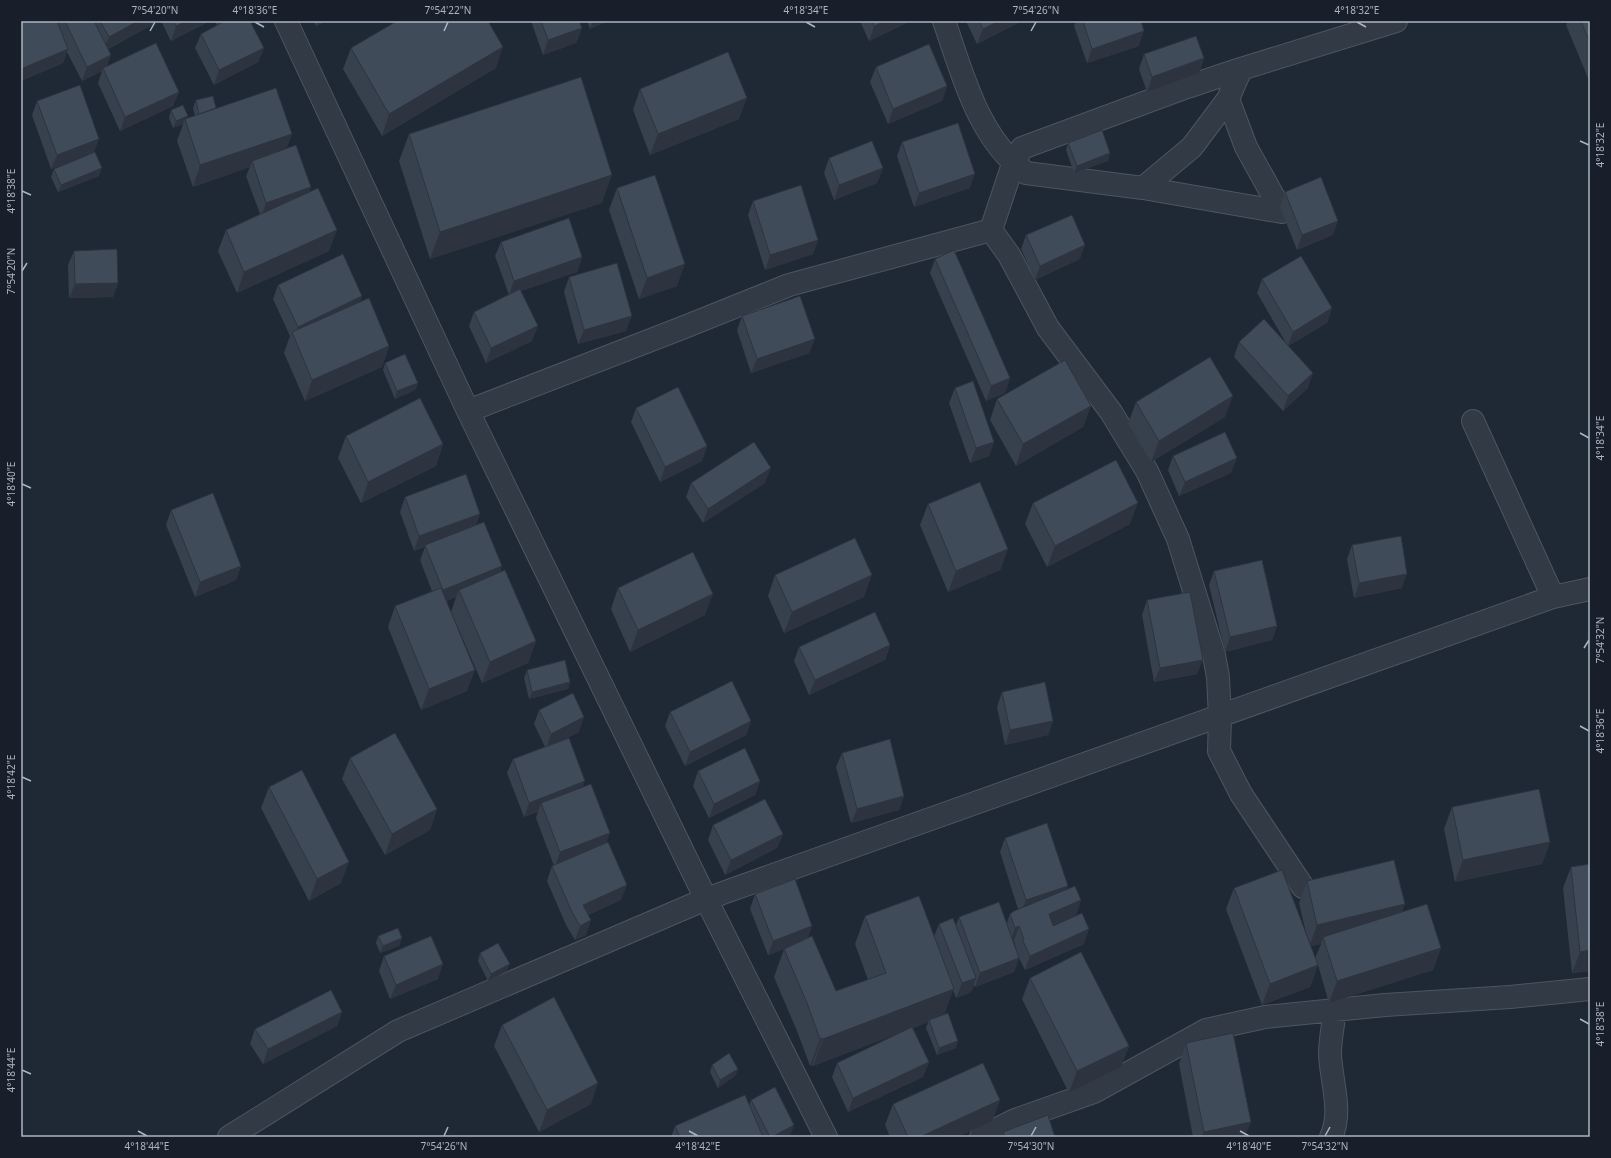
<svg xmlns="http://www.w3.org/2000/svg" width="1611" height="1158" viewBox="0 0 1611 1158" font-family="'Noto Sans',sans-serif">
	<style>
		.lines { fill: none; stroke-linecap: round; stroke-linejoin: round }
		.street-casing { stroke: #4d5561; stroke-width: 24 }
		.street { stroke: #323a46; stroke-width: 22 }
		.wall { fill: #37404d; fill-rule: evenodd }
		.shaded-wall { fill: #2d343f }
		.building { fill: #404b5a; stroke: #2d343f }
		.ticks { fill: none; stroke: #acb5c3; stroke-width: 1.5 }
		.neatline { fill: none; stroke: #acb5c3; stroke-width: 1.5 }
		.ticks-label { font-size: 10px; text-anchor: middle; fill: #acb5c3 }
	</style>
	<rect width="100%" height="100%" fill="#1f2835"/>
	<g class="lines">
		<defs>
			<path id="street" d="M286,21l182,390 238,488 120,238
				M944,21c19,54 34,117 82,152l117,15 139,24
				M1228,99l18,48 36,65
				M1143,188l49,-41 36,-48 13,-30 155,-48
				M991,230l18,25 39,73 63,84 36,59 31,68 36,116 4,22 2,40 -1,34 22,43 62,93
				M991,230l22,-66 9,-16 165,-61 54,-18
				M468,411l214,-83 107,-43 202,-55
				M1473,421l80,176
				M229,1137l169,-106 308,-132 847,-302 37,-8
				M981,1137l34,-17 79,-28 112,-62 59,-13 120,-12 125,-8 80,-8
				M1331,1137c12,-25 0,-56 -1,-83 0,-14 3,-29 5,-43"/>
		</defs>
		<!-- street casing -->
		<use href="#street" class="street-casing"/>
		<!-- street -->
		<use href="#street" class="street"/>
	</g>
	<!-- wall -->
	<path class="wall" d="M59,21h95l-2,4 -44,24 -1,17 72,26 -6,14 -53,25 -22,-48 4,-12 -20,10 -15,-29 -4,11 -42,18v-59l37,2z
		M161,21h46l-1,2 -35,18z
		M214,21h36l14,27 -6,14 -44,23 -19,-37 6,-14 16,-9z
		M314,21h12l-10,5z
		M531,21h48l3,7 -6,15 -33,12z
		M587,21h21l-18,8z
		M860,21h51l-42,20z
		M966,21h54v1l-43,22z
		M1076,21h65l-2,25 -52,17 -13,-37z
		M1568,21h22v62l-24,-58z
		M351,48l145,20 -114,68 -39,-67z
		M1144,54l60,4 -5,15 -52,19 -8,-23z
		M876,67l71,19 -5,15 -54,23 -18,-42z
		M640,89l99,30 -89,36 -17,-45z
		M196,100l20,8 76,26 -6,15 25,38 -2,5 20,59 -92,42 -19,-42 8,-21 34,-16 -14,-38 4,-9 -57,20 -16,-46 6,-17 -10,4 -4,-10 2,-8 16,8 8,-2 -2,-8z
		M37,101l57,52 5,23 -41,16 -7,-15 3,-8 28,-11 -31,11 -19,-54z
		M409,134l193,69 -172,56 -31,-98z
		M902,142l68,46 -56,19 -17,-51z
		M1068,143l42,10 -2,8 -34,12 -8,-23z
		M829,158l54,10 -6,15 -43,17 -10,-27z
		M617,188l60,98 -38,13 -30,-89z
		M1285,192l48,43 -36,15 -17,-43z
		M753,201l65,39 -5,14 -48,16 -17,-55z
		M1026,235l54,24 -45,21 -14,-31z
		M501,242l81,15 -5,15 -56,19 11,50 -46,22 -17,-37 5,-14 35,-17 -14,-39z
		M74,251l44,32 -5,14 -44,1 -1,-33z
		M935,259l75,119 -5,15 -19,8 -56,-128z
		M569,277l57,54 -48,13 -14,-52z
		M1262,279l70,29 -5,15 -39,23 20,42 -25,23 -49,-54 5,-15 47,1 -29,-50z
		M278,285l82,17 29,44 -7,21 -77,34 -21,-48 6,-17 -17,-37z
		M742,316l73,23 -6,14 -58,20 -14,-43z
		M385,363l33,20 -3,7 -20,9 -12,-29z
		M955,388l39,54 -5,14 -19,7 -21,-60z
		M997,399l94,7 -8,21 -67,39 -26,-46z
		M1136,402l89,15 -74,45 -23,-38z
		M636,408l71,38 -5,15 -42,21 -29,-60z
		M346,436l97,8 -7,22 -75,37 -23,-45z
		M1173,456l58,17 -52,23 -11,-26z
		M691,483h74l-62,40 -17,-26z
		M405,497l71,28 26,41 -2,6 36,69 -8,22 -46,20 -31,-71 5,-15 -10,4 21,90 -46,19 -33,-83 7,-21 37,-15 -12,-31 5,-13 -11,4 -14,-39z
		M1033,503l97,21 -83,43 -22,-43z
		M928,504l80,45 -8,21 -52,22 -28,-67z
		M171,510l70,56 -5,14 -41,17 -29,-72z
		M1352,545l50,43 -48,10 -7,-39z
		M1214,571l63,55 -5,14 -47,12 -16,-67z
		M775,575l89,22 -80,36 -16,-37z
		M618,588l87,27 -75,37 -19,-43z
		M1147,600l50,74 -43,8 -12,-67z
		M890,645l-5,15 -76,35 -15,-34 5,-14z
		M527,670l43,12 -2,7 -39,10 -5,-21z
		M1002,692l51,29 -5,14 -43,10 -8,-38z
		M539,710l40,22 -15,7 42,104 15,57 -33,15 3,5 -5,15 -11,5 -9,-15 -19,-44 5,-15h2l-18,-48 2,-6 -14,5 -17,-44 6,-14 32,-12 -11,-23z
		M670,712l81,9 -5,14 -61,31 -20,-40z
		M842,753l62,43 -5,14 -48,13 -15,-56z
		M350,758l87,51 -7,21 -45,25 -43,-76z
		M698,771l62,10 -5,14 -46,23 -16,-32z
		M269,787l72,96 -32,18 -48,-93z
		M1452,807l98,35 -8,22 -87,18 -11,-53z
		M713,825l70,9 -6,14 -52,27 -17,-35z
		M1005,838l62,52 14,10 -5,15 -23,10v1l31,18 -59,26 -6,-12 -5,14 -39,15 -1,-2 -3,7 -15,6 -3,-8 -9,25 12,33 -19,7 -11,-27 2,-6 -15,6 16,34 -6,15 -75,35 -16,-35 5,-14 65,-31 -89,34 -1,-1 -2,1 -13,-35 -23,-54 10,-28 -16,6 -18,-46 5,-15 53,44 28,53 32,-11 -13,-36 10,-28 69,20 5,-12 17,1 3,-8 48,6 3,-9 8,-5 -18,-57zM1013,941h1l3,11z
		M1590,864v107l-18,2 -9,-85 8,-21z
		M1307,881l95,31 39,36 -8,22 -104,33 -11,-38 -8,22 -48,18 -36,-96 8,-21 73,49 -8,-34zM1321,944l-6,14 -4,-12z
		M378,936l24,2 -3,8 -19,7 -4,-10z
		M480,953l27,18 -19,10 -10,-20z
		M384,956l54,23 -48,20 -11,-28z
		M1030,978l99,68 -8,21 -52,26 -47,-94z
		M342,1012l-5,14 -74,38 -13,-20 5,-15z
		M502,1025l89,79 -52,28 -45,-86z
		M1186,1043l59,94h-52l-14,-73z
		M712,1065l26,4 -3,7 -17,12 -8,-16z
		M751,1100l39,37h-110l69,-32z
		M1000,1100l-8,21 -34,16h-68l-5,-12 8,-21z
		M675,1126l5,11h-9z
		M1003,1132l52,5h-54z"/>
	<!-- shaded-wall -->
	<path class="shaded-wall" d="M138,21h16l-2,4 -49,26 6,-14z
		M187,21h20l-1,2 -35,18 5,-15z
		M318,21h8l-10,5z
		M593,21h15l-18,8z
		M885,21h26l-42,20 5,-15z
		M999,21h21v1l-43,22 6,-15z
		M582,28l-6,15 -33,12 5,-15z
		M1144,31l-5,15 -52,17 5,-14z
		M503,47l-7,21 -114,68 7,-22z
		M264,48l-6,14 -44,23 5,-15z
		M68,49l-5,14 -42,18v-12z
		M111,55l-5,15 -3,-2 -1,3 -20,10 5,-14z
		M1204,58l-5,15 -52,19 5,-15z
		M947,86l-5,15 -54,23 5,-15z
		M179,92l-6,14 -53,25 5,-14z
		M747,98l-8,21 -89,36 8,-21z
		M188,116l-2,6 -1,-3 -2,5 -10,4 3,-7z
		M292,134l-8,21 -32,6 -2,6 -57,20 7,-22z
		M99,139l-5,14 -43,16 6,-14z
		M1110,153l-2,8 -34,12 3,-7z
		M102,168l-3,8 -41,16 3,-7z
		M883,168l-6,15 -43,17 5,-15z
		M975,174l-5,14 -56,19 5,-14z
		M612,175l-10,28 -172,56 10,-27z
		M311,187l-6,14 -44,16 5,-14z
		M1338,221l-5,14 -36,15 5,-15z
		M337,230l-8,21 -92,42 7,-21z
		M818,240l-5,14 -48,16 5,-15z
		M1085,245l-5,14 -45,21 5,-14z
		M582,257l-5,15 -68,23 5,-14z
		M685,264l-8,22 -38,13 8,-21z
		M118,283l-5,14 -44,1 6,-14z
		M362,296l-5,15 -63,26 4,-10z
		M1332,308l-5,15 -39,23 5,-14z
		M632,316l-6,15 -48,13 6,-14z
		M538,326l-6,15 -46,22 5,-15z
		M815,339l-6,14 -58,20 6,-14z
		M389,346l-7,21 -77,34 7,-21z
		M1313,373l-5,15 -25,23 5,-15z
		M1010,378l-5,15 -19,8 5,-15z
		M418,383l-3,7 -20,9 2,-8z
		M1233,396l-8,21 -74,45 8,-21z
		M1091,406l-8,21 -67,39 7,-22z
		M994,442l-5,14 -19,7 6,-15z
		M443,444l-7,22 -75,37 7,-21z
		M707,446l-5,15 -42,21 5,-15z
		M1237,458l-6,15 -52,23 6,-14z
		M771,468l-6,15 -62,40 5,-14z
		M1138,503l-8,21 -83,43 8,-21z
		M480,514l-5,15 -50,16v2l-11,4 5,-15z
		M1008,549l-8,21 -52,22 8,-21z
		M241,566l-5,14 -41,17 5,-15z
		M502,566l-6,15 -37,9 -3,7 -18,8 5,-15z
		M1407,574l-5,14 -48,10 5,-15z
		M872,575l-8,22 -80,36 8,-21z
		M713,594l-8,21 -75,37 8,-22z
		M1277,626l-5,14 -47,12 5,-15z
		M536,641l-8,22 -46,20 8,-21z
		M890,645l-5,15 -76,35 6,-15z
		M1203,660l-6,14 -43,8 6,-14z
		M475,670l-8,21 -46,19 8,-21z
		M570,682l-2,7 -39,10 3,-7z
		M584,717l-5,15 -33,17 5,-15z
		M751,721l-5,14 -61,31 5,-14z
		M1053,721l-5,14 -43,10 5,-15z
		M585,781l-5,15 -39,7 -3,9 -14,5 5,-14z
		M760,781l-5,14 -46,23 5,-14z
		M904,796l-5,14 -48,13 6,-14z
		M437,809l-7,21 -45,25 7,-21z
		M610,833l-5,14 -50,20 5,-15z
		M783,834l-6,14 -52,27 6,-15z
		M1550,842l-8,22 -87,18 8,-22z
		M349,862l-8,21 -32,18 8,-22z
		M627,885l-6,15 -44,19 6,-14z
		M1068,886l-5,14 -43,15 6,-15z
		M1081,900l-5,15 -32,13 5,-14z
		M1405,904l-8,21 -74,12 -2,7 -12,3 8,-22z
		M591,920l-5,15 -11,5 5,-14z
		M812,926l-5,15 -39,14 5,-14z
		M1019,926l-5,15 -4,1 5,-14z
		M1089,929l-5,15 -59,26 5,-14z
		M402,938l-3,8 -19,7 3,-7z
		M1441,948l-8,22 -104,33 8,-22z
		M1590,950v21l-18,2 8,-21z
		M1019,958l-5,14 -39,15 5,-14z
		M443,964l-5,15 -48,20 6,-14z
		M510,964l-3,7 -19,10 3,-7z
		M1318,965l-8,22 -48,18 8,-21z
		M976,978l-5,14 -15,6 6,-15z
		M954,989l-11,27 -14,4 -1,2 -115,44 10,-27z
		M342,1012l-5,14 -74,38 5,-15z
		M822,1038l-10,27 -2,1 10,-27z
		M958,1041l-2,7 -19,7 2,-7z
		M1129,1046l-8,21 -52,26 8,-22z
		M929,1062l-6,15 -75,35 5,-14z
		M738,1069l-3,7 -17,12 2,-8z
		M598,1083l-7,21 -52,28 8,-22z
		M1000,1100l-8,21 -34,16h-38z
		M1251,1122l-6,15h-43l2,-5z
		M794,1125l-4,12h-18z"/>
	<!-- building -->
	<path class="building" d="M24,21h33l11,28 -47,20v-47z
		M65,21h29l17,34 -24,12z
		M100,21h38l-29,16z
		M174,21h13l-11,5z
		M225,21h25l14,27 -45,22 -18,-36z
		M397,21h91l15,26 -114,67 -38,-66z
		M541,21h38l3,7 -34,12z
		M872,21h13l-11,5z
		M979,21h20l-16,8z
		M1083,21h58l3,10 -52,18z
		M1581,21h9v22z
		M1196,36l8,22 -52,19 -8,-23z
		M156,43l23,49 -54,25 -22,-49z
		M929,44l18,42 -54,23 -17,-42z
		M728,52l19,46 -89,36 -18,-45z
		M581,77l31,98 -172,57 -31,-98z
		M80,85l19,54 -42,16 -20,-54z
		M276,88l16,46 -92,31 -15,-46z
		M213,96l3,12 -17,6 -3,-14z
		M183,105l5,11 -12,5 -5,-11z
		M958,123l17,51 -56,19 -17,-51z
		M1102,130l8,23 -33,13 -9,-23z
		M872,141l11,27 -44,17 -10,-27z
		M296,145l15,42 -45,16 -14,-42z
		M95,152l7,16 -41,17 -7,-16z
		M655,175l30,89 -38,14 -30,-90z
		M1321,177l17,44 -36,14 -17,-43z
		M801,185l17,55 -48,15 -17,-54z
		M318,188l19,42 -93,42 -18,-42z
		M1072,215l13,30 -45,21 -14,-31z
		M569,218l13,39 -68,24 -13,-39z
		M117,249l1,34 -43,1 -1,-33z
		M954,250l56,128 -19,8 -56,-127z
		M343,254l19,42 -64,31 -20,-42z
		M1301,256l31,52 -39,24 -31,-53z
		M617,263l15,53 -48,14 -15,-53z
		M520,289l18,37 -47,22 -17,-36z
		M800,296l15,43 -58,20 -15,-43z
		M369,298l20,48 -77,34 -20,-48z
		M1264,319l49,54 -25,23 -49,-54z
		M405,354l13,29 -21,8 -12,-28z
		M1210,357l23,39 -74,45 -23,-39z
		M1065,360l26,46 -68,38 -26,-45z
		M973,381l21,61 -18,6 -21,-60z
		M678,387l29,59 -42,21 -29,-59z
		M420,398l23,46 -75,38 -22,-46z
		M1225,432l12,26 -52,24 -12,-26z
		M754,442l17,26 -63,41 -17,-26z
		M1116,460l22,43 -83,43 -22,-43z
		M466,474l14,40 -61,22 -14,-39z
		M980,482l28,67 -52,22 -28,-67z
		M213,493l28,73 -41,16 -29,-72z
		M484,522l18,44 -59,24 -18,-45z
		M1401,536l6,38 -48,9 -7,-38z
		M855,538l17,37 -80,37 -17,-37z
		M693,552l20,42 -75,36 -20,-42z
		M1262,560l15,66 -47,11 -16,-66z
		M505,570l31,71 -46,21 -31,-72z
		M441,588l34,82 -46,19 -34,-83z
		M1190,592l13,68 -43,8 -13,-68z
		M875,612l15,33 -75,35 -16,-33z
		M565,660l5,22 -38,10 -5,-22z
		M732,681l19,40 -61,31 -20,-40z
		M1045,682l8,39 -43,9 -8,-38z
		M573,693l11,24 -33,17 -12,-24z
		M395,733l42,76 -45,25 -42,-76z
		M569,738l16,43 -56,22 -16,-44z
		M890,739l14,57 -47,13 -15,-56z
		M745,748l15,33 -46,23 -16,-33z
		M302,770l47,92 -32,17 -48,-92z
		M591,784l19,49 -50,19 -19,-49z
		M1539,789l11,53 -87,18 -11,-53z
		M765,799l18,35 -52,26 -18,-35z
		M1047,823l21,63 -42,14 -21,-62z
		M608,842l19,43 -44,20 8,15 -11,6 -9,-16 -19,-44z
		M1394,860l11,44 -88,21 -10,-44z
		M1590,864v86l-10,2 -9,-85z
		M1282,870l36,95 -48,19 -36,-96z
		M795,879l17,47 -39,15 -18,-47z
		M1075,886l6,14 -32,14 4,12 29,-13 7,16 -59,27 -8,-17h2l-5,-13 -4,2 -5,-14 4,-3z
		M919,896l35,93 -131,50 -1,-1 -2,1 -13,-36 -23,-54 28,-13 24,55 50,-18 -21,-57z
		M999,902l20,56 -39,15 -21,-56z
		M1427,904l14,44 -104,33 -14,-44z
		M953,918l23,60 -14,5 -23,-59z
		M398,928l4,10 -19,8 -5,-10z
		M431,936l12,28 -47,21 -12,-29z
		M498,943l12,21 -19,10 -11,-21z
		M1081,952l48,94 -52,25 -47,-93z
		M331,990l11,22 -74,37 -13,-20z
		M554,997l44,86 -51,27 -45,-85z
		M948,1013l10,28 -19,7 -10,-28z
		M912,1027l17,35 -76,36 -16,-35z
		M1233,1033l18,89 -47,10 -18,-89z
		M729,1053l9,16 -18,11 -8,-15z
		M983,1063l17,37 -80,37h-12l-15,-33z
		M775,1087l19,38 -22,12h-2l-19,-37z
		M745,1095l18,42h-83l-5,-11z
		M1048,1115l7,22h-50l-2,-5z"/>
	<!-- ticks -->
	<path class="ticks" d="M255,22l9,5M806,22l9,5M1357,22l9,5M150,31l5,-9M444,31l4,-9M1031,31l5,-9M1580,141l9,4M22,191l9,4M22,271l5,-8M1580,433l9,5M22,484l9,4M1584,648l5,-8M1580,726l9,5M22,777l9,4M1580,1019l9,5M22,1070l9,4M138,1131l9,5M689,1131l9,5M1240,1131l9,5M444,1136l4,-9M1031,1136l5,-9M1325,1136l5,-9"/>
	<!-- border -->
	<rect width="1611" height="1158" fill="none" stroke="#181f2a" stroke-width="44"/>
	<rect x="22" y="22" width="1567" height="1114" class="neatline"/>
	<g class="ticks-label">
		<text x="155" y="14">7°54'20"N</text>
		<text x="255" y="14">4°18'36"E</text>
		<text x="448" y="14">7°54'22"N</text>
		<text x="806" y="14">4°18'34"E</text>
		<text x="1036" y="14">7°54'26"N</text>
		<text x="1357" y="14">4°18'32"E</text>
		<text transform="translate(1600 145) rotate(-90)" y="4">4°18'32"E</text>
		<text transform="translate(11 191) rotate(-90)" y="4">4°18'38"E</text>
		<text transform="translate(11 271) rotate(-90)" y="4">7°54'20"N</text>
		<text transform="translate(1600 438) rotate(-90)" y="4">4°18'34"E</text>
		<text transform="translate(11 484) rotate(-90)" y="4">4°18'40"E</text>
		<text transform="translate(1600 640) rotate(-90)" y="4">7°54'32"N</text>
		<text transform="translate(1600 731) rotate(-90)" y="4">4°18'36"E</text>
		<text transform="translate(11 777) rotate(-90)" y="4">4°18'42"E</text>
		<text transform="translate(1600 1024) rotate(-90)" y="4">4°18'38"E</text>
		<text transform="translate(11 1070) rotate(-90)" y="4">4°18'44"E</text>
		<text x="147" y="1150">4°18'44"E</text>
		<text x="444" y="1150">7°54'26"N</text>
		<text x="698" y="1150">4°18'42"E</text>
		<text x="1031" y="1150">7°54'30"N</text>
		<text x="1249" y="1150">4°18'40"E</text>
		<text x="1325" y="1150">7°54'32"N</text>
	</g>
</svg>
